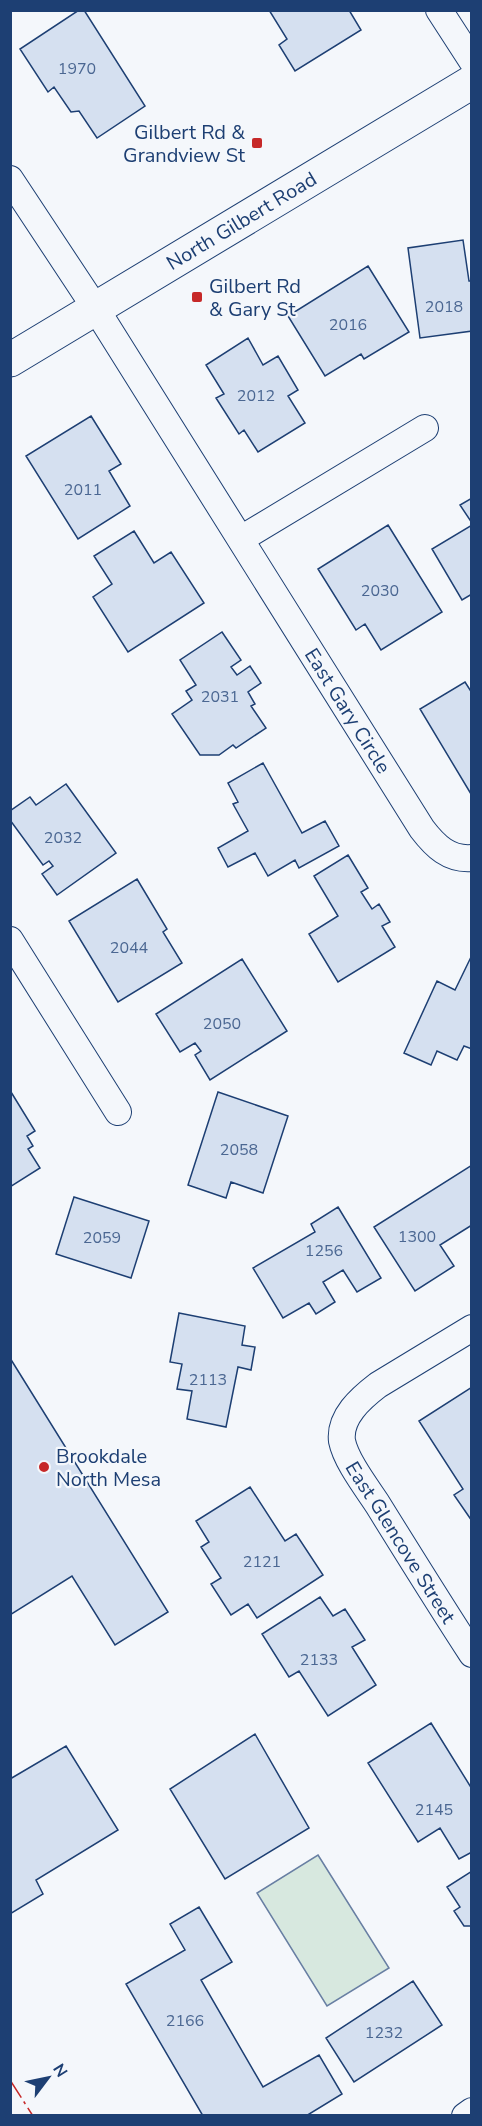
<svg xmlns="http://www.w3.org/2000/svg" width="482" height="2126" viewBox="0 0 482 2126" font-family="'Nunito Sans',sans-serif">
	<style>
		.green { fill: #d7e8df; stroke: #687fa3; stroke-width: 1.5 }
		.building { fill: #d5e0f0; stroke: #1d3f73; stroke-width: 1.5 }
		.lines { fill: none; stroke-linecap: round; stroke-linejoin: round }
		.street-casing { stroke: #1d3f73; stroke-width: 28 }
		.primary-casing { stroke: #1d3f73; stroke-width: 35 }
		.street { stroke: #f4f7fb; stroke-width: 26 }
		.primary { stroke: #f4f7fb; stroke-width: 33 }
		.power { stroke: #c62828; stroke-width: 1.5; stroke-dasharray: 21 4.5 3 4.5; stroke-linecap: butt }
		.poi-dot { fill: #c62828; stroke: #f4f7fb; stroke-width: 2 }
		.labels { text-anchor: middle; stroke-width: 4.5; stroke-linejoin: round; paint-order: stroke }
		.number-label { font-size: 16px; fill: #4b6792 }
		.poi-label { font-size: 20px; fill: #1d3f73; stroke: #f4f7fb; text-anchor: start }
		.street-label { font-size: 20px; fill: #1d3f73; stroke: #f4f7fb }
	</style>
	<rect width="100%" height="100%" fill="#f4f7fb"/>
	<!-- green -->
	<path class="green" d="M318,1855l71,113 -62,38 -70,-113z"/>
	<!-- building -->
	<path class="building" d="M79,10h5l61,96 -48,32 -18,-27 -8,1 -17,-25 -6,5 -28,-43z
		M269,10h80l12,20 -66,41 -16,-26 8,-6z
		M463,240l6,41h3v50l-52,7 -12,-90z
		M368,266l41,66 -45,27 -3,-5 -36,22 -37,-60z
		M248,338l15,27 15,-9 20,34 -10,6 17,27 -47,29 -14,-22 -5,4 -23,-36 8,-4 -18,-29z
		M91,416l30,48 -12,7 21,35 -52,33 -52,-83z
		M472,498v25l-12,-18z
		M388,525l54,87 -61,38 -16,-26 -9,6 -38,-61z
		M472,525v69l-10,6 -30,-51z
		M134,531l20,32 17,-11 33,51 -76,49 -35,-55 19,-13 -18,-28z
		M222,632l19,28 -10,7 6,8 13,-9 11,17 -13,9 7,12 -4,2 15,22 -30,20 -3,-3 -14,10h-19l-28,-41 20,-14 -6,-9 10,-6 -16,-25z
		M465,682l7,11 -1,101 -51,-85z
		M263,763l39,70 23,-12 14,25 -40,22 -4,-8 -27,16 -13,-23 -27,14 -10,-19 30,-17 -15,-27 5,-2 -10,-19z
		M66,784l50,69 -59,42 -15,-21 11,-8 -4,-5 -6,4 -33,-45v-9l20,-14 6,8z
		M348,855l20,33 -7,4 11,17 7,-5 11,18 -8,4 13,21 -57,35 -29,-48 29,-18 -24,-40z
		M137,879l30,50 -4,3 19,31 -64,39 -49,-81z
		M472,955v94l-8,-3 -7,14 -20,-9 -6,14 -27,-12 33,-72 18,9z
		M242,959l45,72 -77,49 -15,-25 6,-4 -6,-8 -15,9 -24,-38z
		M11,1092l24,39 -8,5 6,10 -5,3 12,19 -30,19z
		M218,1092l70,24 -25,77 -32,-11 -5,16 -38,-13z
		M472,1165v60l-32,20 14,21 -39,25 -41,-64z
		M74,1197l75,24 -18,57 -75,-24z
		M338,1207l43,71 -24,14 -14,-22 -20,12 12,20 -19,12 -7,-11 -26,15 -30,-50 62,-36 -4,-8z
		M179,1313l66,13 -3,19 13,2 -4,23 -13,-3 -12,60 -39,-8 5,-28 -15,-2 5,-25 -12,-2z
		M10,1358l158,254 -53,33 -43,-69 -62,39z
		M472,1387v134l-18,-26 9,-6 -44,-68z
		M250,1487l35,54 11,-7 27,41 -66,43 -9,-14 -17,11 -20,-31 10,-6 -20,-31 8,-5 -13,-21z
		M320,1597l13,19 12,-7 20,31 -13,7 24,38 -48,31 -29,-45 -10,6 -27,-43z
		M431,1723l41,66v63l-13,7 -19,-31 -22,14 -50,-79z
		M255,1734l54,94 -84,51 -55,-90z
		M66,1746l52,84 -82,50 7,14 -33,20v-135z
		M472,1871v55h-8l-10,-15 6,-4 -13,-20z
		M199,1907l33,55 -31,18 62,107 56,-32 23,39 -36,22h-103l-77,-132 59,-34 -15,-26z
		M413,1981l29,44 -88,57 -28,-44z"/>
	<g class="lines">
		<defs>
			<g id="street">
				<path d="M439,10l33,51"/>
				<path id="s1" d="M10,179l86,130 326,520c13,17 27,31 50,29"/>
				<path d="M241,539l184,-111"/>
				<path d="M10,940l108,172"/>
				<path id="s2" d="M472,1328l-94,57c-17,13 -39,32 -36,56 4,20 25,47 36,64 31,50 62,100 94,149"/>
				<path d="M465,2116l7,-5"/>
			</g>
			<g id="primary">
				<path id="s3" d="M10,360l462,-278"/>
			</g>
		</defs>
		<!-- street casing -->
		<use href="#street" class="street-casing"/>
		<!-- primary casing -->
		<use href="#primary" class="primary-casing"/>
		<!-- street -->
		<use href="#street" class="street"/>
		<!-- primary -->
		<use href="#primary" class="primary"/>
		<!-- power -->
		<path class="power" d="M10,2080l23,36"/>
	</g>
	<!-- markers -->
	<g class="poi-dot">
		<rect x="251" y="137" width="12" height="12" rx="3"/>
		<rect x="191" y="291" width="12" height="12" rx="3"/>
		<circle cx="44" cy="1467" r="6"/>
	</g>
	<g class="labels">
		<!-- number labels -->
		<g class="number-label">
			<text x="77" y="74">1970</text>
			<text x="444" y="312">2018</text>
			<text x="348" y="330">2016</text>
			<text x="256" y="401">2012</text>
			<text x="83" y="495">2011</text>
			<text x="380" y="596">2030</text>
			<text x="220" y="702">2031</text>
			<text x="63" y="843">2032</text>
			<text x="129" y="953">2044</text>
			<text x="222" y="1029">2050</text>
			<text x="239" y="1155">2058</text>
			<text x="417" y="1242">1300</text>
			<text x="102" y="1243">2059</text>
			<text x="324" y="1256">1256</text>
			<text x="208" y="1385">2113</text>
			<text x="262" y="1567">2121</text>
			<text x="319" y="1665">2133</text>
			<text x="434" y="1815">2145</text>
			<text x="185" y="2026">2166</text>
			<text x="384" y="2038">1232</text>
		</g>
		<!-- poi labels -->
		<g class="poi-label">
			<text x="245" y="139" text-anchor="end">Gilbert Rd &amp;<tspan x="245" dy="23">Grandview St</tspan></text>
			<text x="209" y="293">Gilbert Rd<tspan x="209" dy="23">&amp; Gary St</tspan></text>
			<text x="56" y="1463">Brookdale<tspan x="56" dy="23">North Mesa</tspan></text>
		</g>
		<!-- street labels -->
		<g class="street-label">
			<text dy="7" stroke="none"><textPath href="#s3" startOffset="270">North Gilbert Road</textPath></text>
			<text dy="7" stroke="none"><textPath href="#s1" startOffset="630">East Gary Circle</textPath></text>
			<text dy="7" stroke="none"><textPath href="#s2" startOffset="297">East Glencove Street</textPath></text>
		</g>
	</g>
	<!-- border -->
	<rect width="482" height="2126" fill="none" stroke="#1d3f73" stroke-width="24"/>
	<!-- north arrow -->
	<g transform="translate(48 2078) rotate(58)" stroke="#f4f7fb" stroke-width="4.5" paint-order="stroke">
	<path d="M0-4.5L10 22L0 15L-10 22Z" fill="#1d3f73"/>
	<text y="-9" font-size="16" font-weight="bold" text-anchor="middle" fill="#1d3f73">N</text>
	</g>
</svg>
